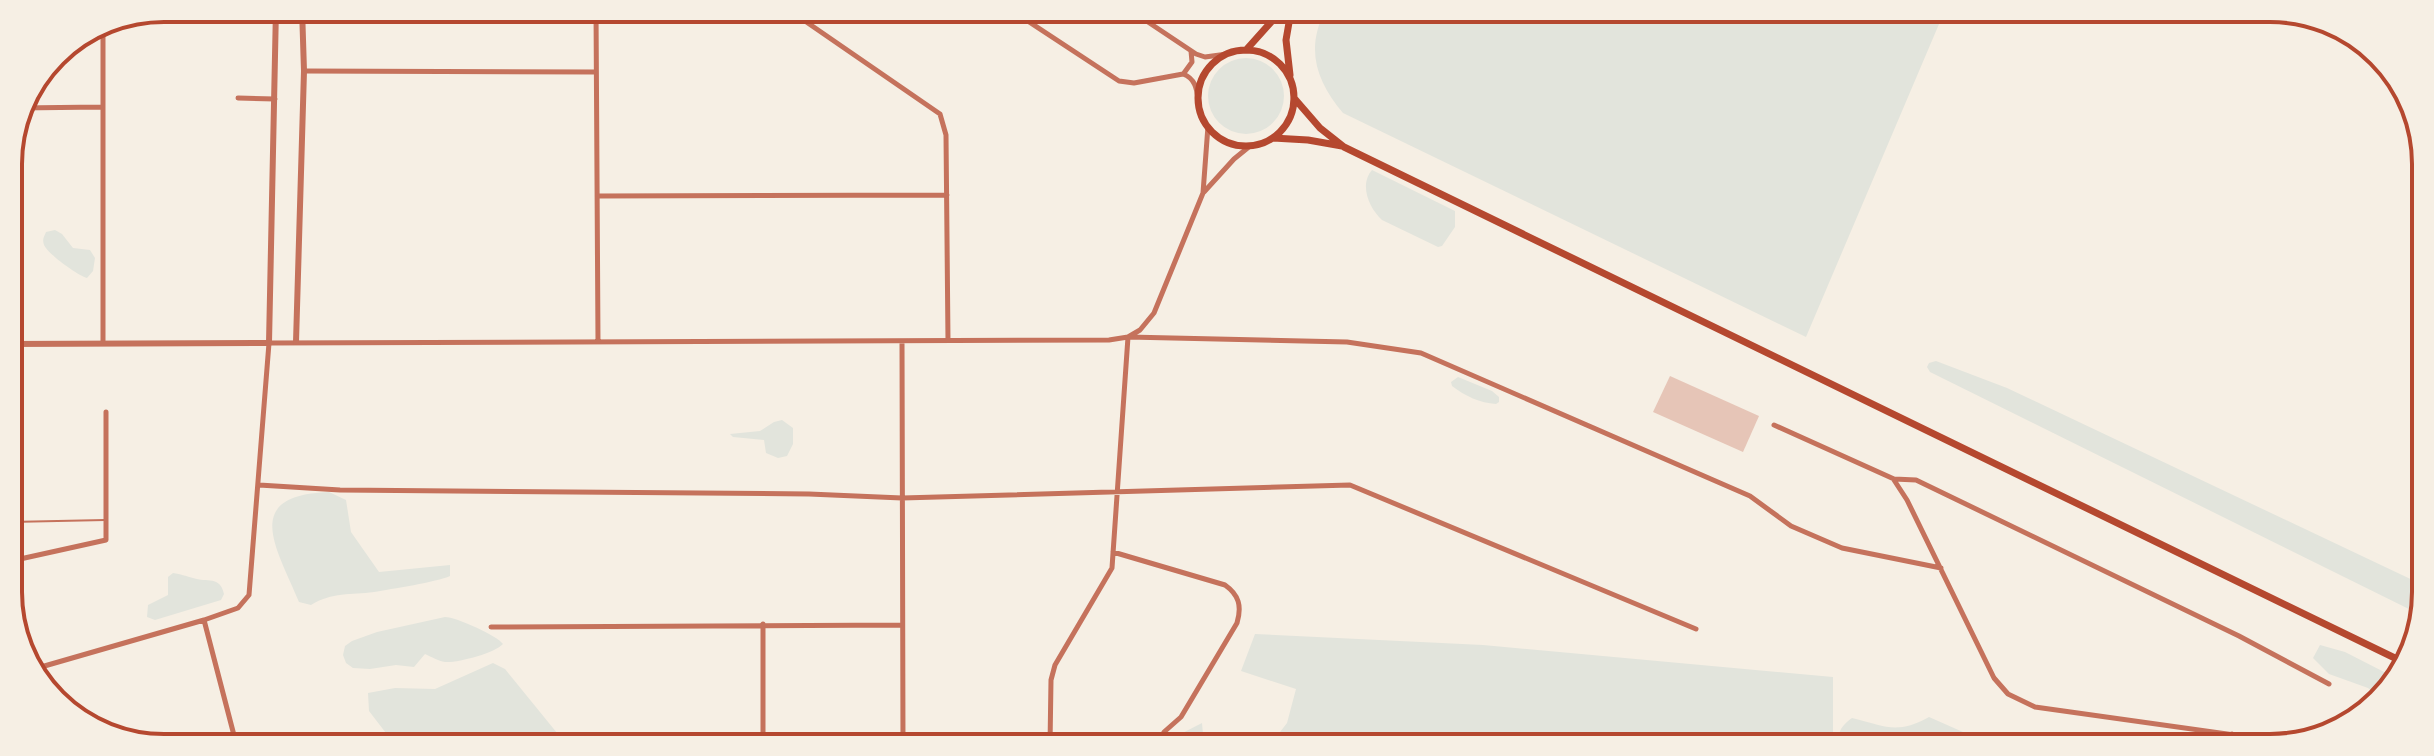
<svg xmlns="http://www.w3.org/2000/svg" width="2434" height="756" viewBox="0 0 2434 756" font-family="Commissioner,sans-serif">
	<style>
		.green { fill: #e2e4dc }
		.building { fill: #e6c5b7 }
		.lines { fill: none; stroke-linecap: round; stroke-linejoin: round }
		.service { stroke: #c5725c; stroke-width: 2 }
		.minor { stroke: #c5725c; stroke-width: 5 }
		.tertiary { stroke: #c5725c; stroke-width: 6 }
		.secondary { stroke: #b5482f; stroke-width: 7 }
		.rim { fill: none; stroke: #b5482f; stroke-width: 4 }
	</style>
	<rect width="100%" height="100%" fill="#f6efe4"/>
	<!-- green -->
	<path class="green" d="M1325,11l607,1 10,5 -136,320 -463,-224c-26,-31 -38,-63 -18,-102z
		M1208 96a38 38 0 1 1 76 0a38 38 0 1 1-76 0Z
		M1372,170l83,41v16l-13,19 -4,1 -56,-27c-13,-12 -23,-35 -10,-50z
		M55,230l7,4 11,14 17,2 5,8 -2,13 -6,7c-10,-3 -39,-24 -43,-33 -2,-6 0,-8 2,-13z
		M1936,361l71,27 414,196v31l-491,-243 -3,-5 2,-4z
		M1458,377l34,14 7,6v5l-3,2c-16,-1 -31,-8 -44,-18l-1,-4z
		M782,420l11,8v16l-6,12 -9,2 -12,-5 -2,-13 -31,-3 -3,-3 30,-3 14,-9z
		M329,492l17,8 5,32 28,40 71,-7v11c-13,6 -59,13 -76,16 -23,3 -42,0 -63,13l-12,-3c-21,-52 -60,-107 30,-110z
		M173,573c8,1 12,3 20,5 14,5 27,-3 31,16l-3,6 -66,20 -8,-3 1,-12 20,-10v-18z
		M445,617c11,0 53,19 58,27 -8,9 -45,19 -58,18 -7,-1 -13,-5 -20,-8l-11,13 -18,-2 -26,4 -17,-1 -7,-5 -3,-8 2,-9 7,-5 25,-9z
		M1255,634l228,11 350,32v70l-563,-2 17,-22 9,-34 -55,-18z
		M2320,645l25,7 47,24 -14,20 -10,-8 -39,-14 -16,-16z
		M493,663l12,6 61,75 -163,-1 -14,-6 -20,-26 -1,-18 27,-5 40,1z
		M1929,717l68,30h-155c-7,-13 -1,-21 10,-29 34,8 44,17 77,-1z
		M1202,723l2,22h-45z"/>
	<!-- building -->
	<path class="building" d="M1670,376l89,40 -16,36 -90,-40z"/>
	<g class="lines">
		<!-- service -->
		<path class="service" d="M10,522l95,-2"/>
		<!-- minor -->
		<path class="minor" d="M596,9l2,333
			M789,10l151,104 6,21 2,206
			M1011,10l108,71 15,2 49,-9c14,5 14,18 16,31
			M1130,10l66,44 9,3 22,-3
			M304,71l292,1
			M1184,73l8,-11 -1,-11
			M238,98l37,1
			M19,108l82,-1
			M1204,192l30,-33 16,-13
			M599,196l348,-1
			M902,341l1,403
			M103,343v-322
			M1774,425l120,54 22,1 323,156 90,48
			M1894,480l13,20 87,178 14,16 27,13 257,36
			M259,485l81,5 469,4 93,4 448,-13 346,144
			M1113,552l112,33c14,10 17,21 12,38l-56,94 -17,15
			M11,561l95,-21v-128
			M763,624v120
			M491,627l411,-2
			M34,669l170,-49
			M236,743l-32,-123 34,-12 11,-13 20,-252 840,-3 19,-3 219,5 74,11 329,143 41,30 51,22 99,20
			M1050,745l1,-65 4,-15 57,-97 16,-231 12,-7 14,-17 49,-120 5,-67
			M2230,748l2,-14"/>
		<!-- tertiary -->
		<path class="tertiary" d="M296,342l8,-271 -2,-63
			M9,344l260,-1 7,-335"/>
		<!-- secondary -->
		<path class="secondary" d="M1246,50l35,-39
			M1198 98a48 48 0 1 1 96 0a48 48 0 1 1-96 0Z
			M1290,75l-4,-35 5,-29
			M1294,98l26,30 24,19 1057,514
			M1273,138l35,2 34,6"/>
	</g>
	<!-- crop -->
	<path d="M0 0H2434V756H0ZM164 22H2270A142 142 0 0 1 2412 164V592A142 142 0 0 1 2270 734H164A142 142 0 0 1 22 592V164A142 142 0 0 1 164 22Z" fill="#f6efe4" fill-rule="evenodd"/>
	<path class="rim" d="M164 22H2270A142 142 0 0 1 2412 164V592A142 142 0 0 1 2270 734H164A142 142 0 0 1 22 592V164A142 142 0 0 1 164 22Z"/>
</svg>
